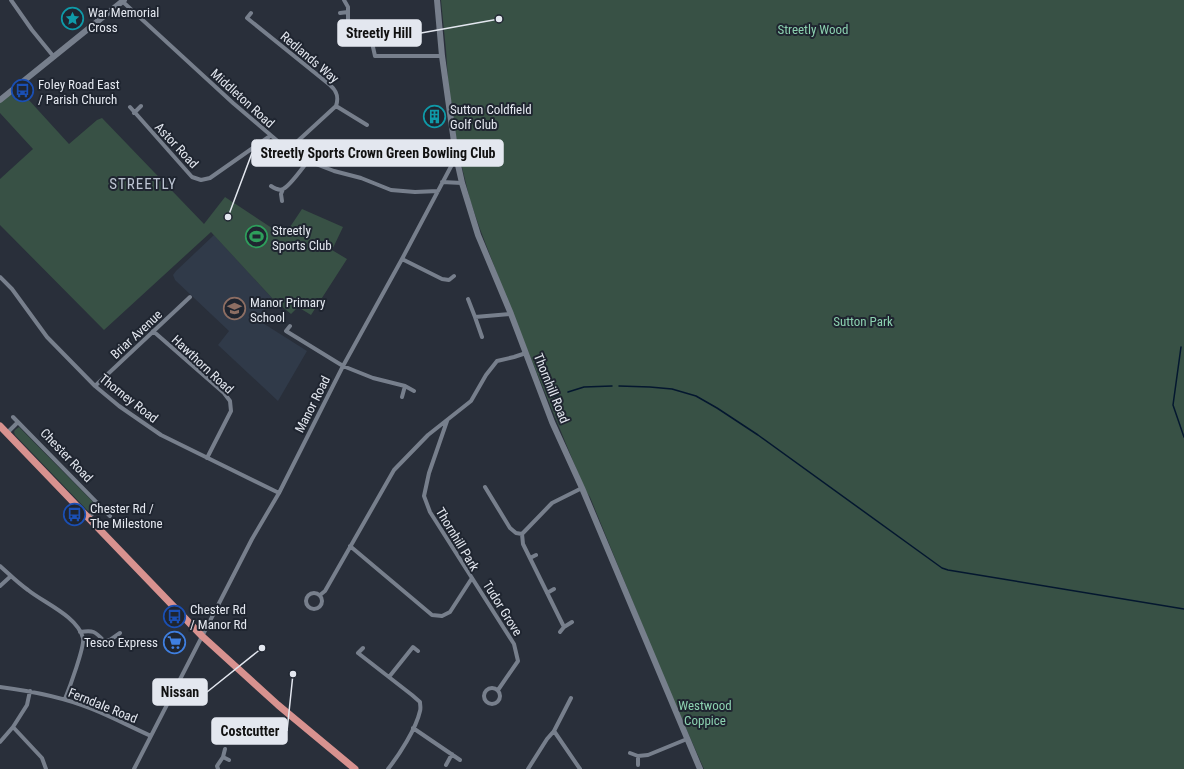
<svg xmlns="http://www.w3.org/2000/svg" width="1184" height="769" viewBox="0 0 1184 769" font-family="'Roboto Condensed',sans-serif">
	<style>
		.built { fill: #303a49 }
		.green { fill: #385145 }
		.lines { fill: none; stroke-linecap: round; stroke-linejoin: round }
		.stream { stroke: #04172f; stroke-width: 1.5 }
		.minor { stroke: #777f8c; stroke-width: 4 }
		.secondary { stroke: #777f8c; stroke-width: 6 }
		.trunk { stroke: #d8928f; stroke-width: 7 }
		.labels { text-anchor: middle; stroke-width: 4; stroke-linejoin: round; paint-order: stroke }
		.poi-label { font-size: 13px; fill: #e3e7ef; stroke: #1f2530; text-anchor: start }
		.park-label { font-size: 13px; fill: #8cd1b0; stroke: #1f2530 }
		.street-label { font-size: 13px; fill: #e3e7ef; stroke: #1f2530 }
		.quarter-label { font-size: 15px; letter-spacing: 1px; fill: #bcc4d2; stroke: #1f2530 }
		.leader { fill: none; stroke: #e3e7ef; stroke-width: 1.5 }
		.callout-dot { fill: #e3e7ef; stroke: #1f2530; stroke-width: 1.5 }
		.callout { fill: #e3e7ef; stroke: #e3e7ef; stroke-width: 1.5 }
		.callout-label { font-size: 14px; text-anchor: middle; font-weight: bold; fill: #111 }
	</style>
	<rect width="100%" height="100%" fill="#292f3a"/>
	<!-- built -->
	<path class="built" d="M214,235l58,63 -14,22 49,31 -29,50 -60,-56 11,-14 -54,-51 -2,-5 3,-4z"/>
	<!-- green -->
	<path class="green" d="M441,0h743v769h-480l-38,-86 -76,-186 -5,-7 -74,-180 -31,-81 -10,-29 -12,-49 -6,-40v-7l-3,-10 -3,-44z
		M17,87l52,57 28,-24 5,-2 102,106 21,-27 59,39 18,-27 41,18 -11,23 15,9 -36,56 -13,-8 -7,7 -19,-16 -61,-66 -107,98 -104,-105v-46l33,-30 -33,-36v-12z
		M19,427l74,75 2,5 -7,4 -73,-76 -1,-3 1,-2z"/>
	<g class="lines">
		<!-- stream -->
		<path class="stream" d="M1181,347l-8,58 11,32
			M619,386l31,1 22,2 24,7 21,12 41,27 184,133 6,2 236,39
			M568,392l16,-5 28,-1
			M552,397l6,-2"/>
		<!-- minor -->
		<path class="minor" d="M11,0l21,30 22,27
			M344,0l4,7v13
			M122,1l111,102 55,47 20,11 26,10 27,7 30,12 24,2 23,-1
			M251,13l-4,5 83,67c7,6 9,12 6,21l-48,44
			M340,13l8,-1
			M373,47l2,9h67
			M336,106l31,19
			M130,107l62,70 9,3 9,-2 60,-42
			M134,113l7,-7
			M442,182l20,1
			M271,186c3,2 8,5 12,3 7,-3 20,-22 25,-28
			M282,201l-1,-7 2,-5
			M402,259l40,20 7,1 5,-4
			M0,277l12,12 35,48 48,49 24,20 42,29 118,58
			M468,299l7,18
			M290,326l-4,5 57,35 30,12 32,8 9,5
			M153,331l71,62 6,8 1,10 -24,47
			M482,337l-7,-20 36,-3
			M95,386l95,-89
			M402,397l3,-11
			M13,417l97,99
			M447,421l-18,52 -5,23 6,16 84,132 4,17 -20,29
			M7,433l11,-11
			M485,487l25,41 6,5 6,1
			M88,518l12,-12
			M350,546l82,69 10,1 8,-4 22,-34
			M530,558l6,-3
			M0,566c9,8 18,17 28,24 16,13 49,26 55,48 2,8 -14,51 -18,61
			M0,586l11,-10
			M306 601a8 8 0 1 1 16 0a8 8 0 1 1-16 0Z
			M547,593l7,-4
			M320,595l5,-4 69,-121 34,-35 43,-34 15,-26 11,-14 17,-4 12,-4
			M564,627l8,-5
			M80,632c13,-2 15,-1 24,9l6,-1 10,-7
			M560,632l4,-5 -41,-83 -1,-10 30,-31 30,-15
			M363,648l-5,5 54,42 8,7c0,3 1,6 0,9 -4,18 -21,44 -32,58
			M389,677l24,-30 5,4
			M0,687c31,4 63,10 92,22 20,8 39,18 59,27
			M484 696a8 8 0 1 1 16 0a8 8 0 1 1-16 0Z
			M13,727l29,31 4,11
			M413,728l47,32
			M554,731l26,38
			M0,742l13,-15 14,-22 3,-14
			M630,753l8,3 10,-1 39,-16
			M223,757l6,3
			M446,765l6,-11
			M638,765v-9
			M134,769l118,-230 27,-46 64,-127 59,-107 54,-102
			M218,769l-1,-3 6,-9 2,-8
			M528,769l19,-30 7,-8 17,-33"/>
		<!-- secondary -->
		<path class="secondary" d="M437,0l5,56 14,100 6,27 16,52 33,79 41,108 30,66 118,281
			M0,100l124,-100"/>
		<!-- trunk -->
		<path class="trunk" d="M0,426l202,210 76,69 77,64"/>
	</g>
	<!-- icons -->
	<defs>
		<symbol id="sight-ring" viewBox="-11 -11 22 22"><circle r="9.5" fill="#1f2530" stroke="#0f9aa8" stroke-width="1.5"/><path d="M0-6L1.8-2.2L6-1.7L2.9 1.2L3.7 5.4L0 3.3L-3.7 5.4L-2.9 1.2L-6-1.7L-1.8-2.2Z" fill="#0f9aa8"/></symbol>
		<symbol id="bus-ring" viewBox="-11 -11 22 22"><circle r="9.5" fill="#1f2530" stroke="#1a4fb4" stroke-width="1.5"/><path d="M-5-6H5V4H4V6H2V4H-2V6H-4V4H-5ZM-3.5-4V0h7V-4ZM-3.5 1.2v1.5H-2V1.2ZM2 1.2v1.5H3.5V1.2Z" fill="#1a4fb4"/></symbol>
		<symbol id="building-ring" viewBox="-11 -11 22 22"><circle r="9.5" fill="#1f2530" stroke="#0f9aa8" stroke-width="1.5"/><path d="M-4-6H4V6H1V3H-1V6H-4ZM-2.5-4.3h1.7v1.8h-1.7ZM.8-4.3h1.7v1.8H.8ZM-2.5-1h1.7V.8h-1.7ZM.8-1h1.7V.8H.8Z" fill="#0f9aa8"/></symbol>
		<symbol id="stadium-ring" viewBox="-11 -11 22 22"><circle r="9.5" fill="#1f2530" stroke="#2e9e5b" stroke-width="1.5"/><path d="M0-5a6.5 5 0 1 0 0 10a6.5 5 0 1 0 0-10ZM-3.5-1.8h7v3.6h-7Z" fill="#2e9e5b"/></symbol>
		<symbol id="school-ring" viewBox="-11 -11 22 22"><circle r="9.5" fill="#1f2530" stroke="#8d6e63" stroke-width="1.5"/><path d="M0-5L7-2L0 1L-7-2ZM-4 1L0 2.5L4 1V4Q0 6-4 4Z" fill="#8d6e63"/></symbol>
		<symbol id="supermarket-ring" viewBox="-11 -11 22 22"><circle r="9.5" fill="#1f2530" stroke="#3f7fe0" stroke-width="1.5"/><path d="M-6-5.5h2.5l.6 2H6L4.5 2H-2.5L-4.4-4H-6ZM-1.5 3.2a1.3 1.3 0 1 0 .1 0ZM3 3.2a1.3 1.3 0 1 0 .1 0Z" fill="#3f7fe0"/></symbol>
	</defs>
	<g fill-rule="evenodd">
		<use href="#sight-ring" x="60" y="6" width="25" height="25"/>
		<use href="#bus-ring" x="10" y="78" width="25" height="25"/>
		<use href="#building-ring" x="422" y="104" width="25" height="25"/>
		<use href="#stadium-ring" x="244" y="224" width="25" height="25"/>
		<use href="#school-ring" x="222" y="296" width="25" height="25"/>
		<use href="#bus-ring" x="62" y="502" width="25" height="25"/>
		<use href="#bus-ring" x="162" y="604" width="25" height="25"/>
		<use href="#supermarket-ring" x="162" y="630" width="25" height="25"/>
	</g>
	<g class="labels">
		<!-- poi labels -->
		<g class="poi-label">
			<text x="88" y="17">War Memorial<tspan x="88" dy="15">Cross</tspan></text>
			<text x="38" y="89">Foley Road East<tspan x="38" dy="15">/ Parish Church</tspan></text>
			<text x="450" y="114">Sutton Coldfield<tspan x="450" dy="15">Golf Club</tspan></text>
			<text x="272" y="235">Streetly<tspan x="272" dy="15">Sports Club</tspan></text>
			<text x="250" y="307">Manor Primary<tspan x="250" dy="15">School</tspan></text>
			<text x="90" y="513">Chester Rd /<tspan x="90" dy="15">The Milestone</tspan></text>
			<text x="190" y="614">Chester Rd<tspan x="190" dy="15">/ Manor Rd</tspan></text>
			<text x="158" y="647" text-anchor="end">Tesco Express</text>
		</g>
		<!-- park labels -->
		<g class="park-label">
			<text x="813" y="34">Streetly Wood</text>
			<text x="863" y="326">Sutton Park</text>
			<text x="705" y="710">Westwood<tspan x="705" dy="15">Coppice</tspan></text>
		</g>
		<!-- street labels -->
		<g class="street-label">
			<text transform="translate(310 57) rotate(40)" y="5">Redlands Way</text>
			<text transform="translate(243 98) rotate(42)" y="5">Middleton Road</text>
			<text transform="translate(177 145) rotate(47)" y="5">Astor Road</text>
			<text transform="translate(136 334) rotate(-43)" y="5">Briar Avenue</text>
			<text transform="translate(203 364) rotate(43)" y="5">Hawthorn Road</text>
			<text transform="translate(552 388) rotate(68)" y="5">Thornhill Road</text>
			<text transform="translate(129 398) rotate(38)" y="5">Thorney Road</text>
			<text transform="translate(312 404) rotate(-63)" y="5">Manor Road</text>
			<text transform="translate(67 455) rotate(46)" y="5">Chester Road</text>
			<text transform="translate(458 539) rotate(59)" y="5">Thornhill Park</text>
			<text transform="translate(503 608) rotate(58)" y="5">Tudor Grove</text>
			<text transform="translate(103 705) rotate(22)" y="5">Ferndale Road</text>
		</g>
		<!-- quarter labels -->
		<g class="quarter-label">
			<text x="143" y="189">STREETLY</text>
		</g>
	</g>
	<!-- callouts -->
	<path class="leader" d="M499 19L421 33M228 217L252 153M262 648L207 692M293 674L287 731"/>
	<g class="callout-dot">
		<circle cx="499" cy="19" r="4"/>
		<circle cx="228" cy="217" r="4"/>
		<circle cx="262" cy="648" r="4"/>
		<circle cx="293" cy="674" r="4"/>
	</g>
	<g class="callout">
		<rect x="338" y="20" width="83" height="26" rx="4"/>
		<rect x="252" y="140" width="251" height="26" rx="4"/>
		<rect x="153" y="679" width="54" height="26" rx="4"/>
		<rect x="212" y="718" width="75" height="26" rx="4"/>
	</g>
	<g class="callout-label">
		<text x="379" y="38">Streetly Hill</text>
		<text x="378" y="158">Streetly Sports Crown Green Bowling Club</text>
		<text x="180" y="697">Nissan</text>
		<text x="250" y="736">Costcutter</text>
	</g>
</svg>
